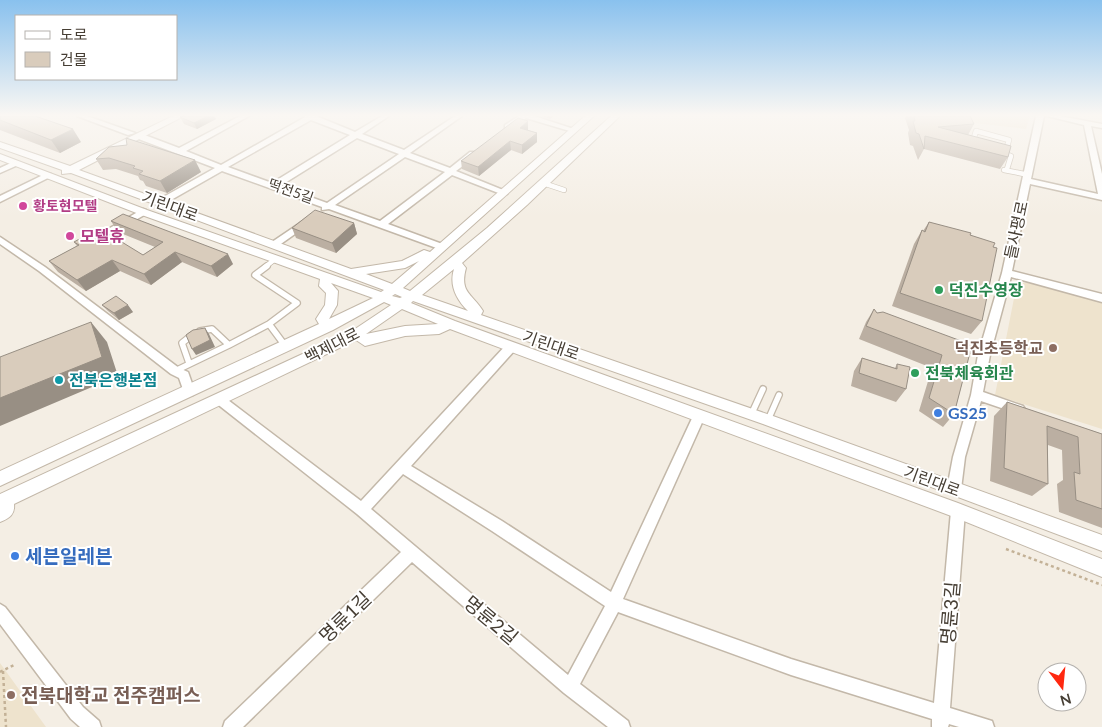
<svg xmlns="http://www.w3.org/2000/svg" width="1102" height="727" viewBox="0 0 1102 727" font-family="Lato,'Noto Sans KR',sans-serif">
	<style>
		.education { fill: #eee3cd }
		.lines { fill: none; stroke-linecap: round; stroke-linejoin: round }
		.service-far1-casing { stroke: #c3b8a9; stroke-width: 6 }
		.service-casing { stroke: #c3b8a9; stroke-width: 8 }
		.minor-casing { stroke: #c3b8a9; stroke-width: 3 }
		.tertiary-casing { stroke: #c3b8a9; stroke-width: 2 }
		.path { stroke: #c3b196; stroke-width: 2.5; stroke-dasharray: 3 3; stroke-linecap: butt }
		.service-far1 { stroke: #fff; stroke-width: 4.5 }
		.service { stroke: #fff; stroke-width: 5.5 }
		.minor { fill: #fff; fill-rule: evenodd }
		.tertiary { fill: #fff; fill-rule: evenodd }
		.wall { fill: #bbafa2 }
		.shaded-wall { fill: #988f84 }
		.building { fill: #d9ccbc; stroke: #988f84 }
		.hotel-dot { fill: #d1479c; stroke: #fff; stroke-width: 2 }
		.leisure-dot { fill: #2e9e5b; stroke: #fff; stroke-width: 2 }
		.education-dot { fill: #8d6e63; stroke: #fff; stroke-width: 2 }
		.culture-dot { fill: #0f9aa8; stroke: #fff; stroke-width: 2 }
		.shop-dot { fill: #3f7fe0; stroke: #fff; stroke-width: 2 }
		.labels { text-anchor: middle; stroke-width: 4; stroke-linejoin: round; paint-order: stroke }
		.far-street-label { font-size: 14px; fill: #463e34; stroke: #fff }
		.far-hotel-label { font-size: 14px; font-weight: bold; fill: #b23c85; stroke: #fff; text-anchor: start }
		.street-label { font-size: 16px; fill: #463e34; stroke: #fff }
		.hotel-label { font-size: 16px; font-weight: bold; fill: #b23c85; stroke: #fff; text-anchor: start }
		.leisure-label { font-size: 16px; font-weight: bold; fill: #27864d; stroke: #fff; text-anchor: start }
		.education-label { font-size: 16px; font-weight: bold; fill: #785e54; stroke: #fff; text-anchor: end }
		.culture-label { font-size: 16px; font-weight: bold; fill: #0d838f; stroke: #fff; text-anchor: start }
		.shop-label { font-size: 16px; font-weight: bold; fill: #366cbe; stroke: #fff; text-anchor: start }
		.near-shop-label { font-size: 19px; font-weight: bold; fill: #366cbe; stroke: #fff; text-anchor: start }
		.near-street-label { font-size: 19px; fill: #463e34; stroke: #fff }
		.near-education-label { font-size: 19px; font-weight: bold; fill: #785e54; stroke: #fff; text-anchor: start }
	</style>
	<rect width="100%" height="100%" fill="#f4eee4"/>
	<!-- education -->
	<path class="education" d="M914,116h116l-4,13z
		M1017,283h11l74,19v127l-107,-34z
		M0,663l46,64h-46z"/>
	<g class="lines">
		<defs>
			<path id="service-far1" d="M972,144l4,-13 33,9 -4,13
				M1003,153l8,3 -4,13
				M1004,170l25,5
				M543,183l21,7
				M265,267l9,-7"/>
			<path id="service" d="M269,324l17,23
				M200,331l12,-2 17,16 40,-21 28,-21 -42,-28 12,-9
				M965,348l19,7
				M189,363l-7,-20 10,-8
				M175,371l54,-26
				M751,415l12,-26
				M768,420l11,-25"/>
			<path id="minor" d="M77,116h10l48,17 -7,2z
				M240,116h9l-63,35 35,14 84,-48v-1h11l39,16 27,-16h7l-27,18 42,16 51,-34h7l-52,37 40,15 20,-16h6v4l-20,15 52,21 -1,2h-6l-49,-19 -64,49 57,21v4l-3,1 -113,-41 -7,1v-3l-100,-36 -58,33h-6v-4l57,-32 -79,-30v-4h6l37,14zM311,120l39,15 -78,48 -44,-16zM357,138l42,16 -72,49 -47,-17zM405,157l40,15 -65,49 -45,-16z
				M519,116h15l43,14 -4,2 -47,-14 -15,11h-6v-4z
				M1036,116h8l-13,63 67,15 -14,-69 -37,-9h13l42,8v4l-11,-2 11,48v26l-72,-16 -18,87 90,23v8l-91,-25 -21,78 -7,37 40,14 2,3 -2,3 -4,2 -38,-13 -16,56 -4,32 -2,4 -5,2 -5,-2 -2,-4 6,-32 18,-62 7,-40 24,-82z
				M15,161l4,2 -1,2 -18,8v-5z
				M45,174h6l1,2 -52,26v-6z
				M143,209l3,1v4l-49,28 -3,1 -5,-3z
				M306,219l3,1v4l-31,22h-6v-4z
				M0,237l45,30 134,101 9,4 7,20 -2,3h-8l-6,-17 -8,-4 -132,-103 -39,-27z
				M511,343l5,4 -1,3 -104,116 91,55 109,71 84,-180 4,-1 4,1 2,4 -82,183 168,60 143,44 17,-192 2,-4 5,-2 5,2 2,4 -15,197 42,13 2,6h-35l-10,-3 -1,3h-16v-8l-141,-44 -173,-63 -38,72 48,37 2,6h-22l-44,-34 -152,-131 -169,165h-20l2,-6 176,-169 -44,-38 -141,-111 -2,-3 2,-3h8l137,104 146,-157zM403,474l89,57 113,75 -37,69 -197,-166z
				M0,604l5,3 78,100 16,14 2,6h-21l-9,-8 -71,-95z"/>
			<path id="tertiary" d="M173,116h11l-105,54 272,99 51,-8 22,-11 6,2 155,-136h9l-191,172 7,3 77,-63 124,-112h9l-93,89 -65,58 4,5c-7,25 7,26 17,43l-2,4 292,101 329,119v16l-339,-127 -350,-123 -2,2 44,18 503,182 144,56v18l-148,-60 -504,-188 -11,5 -34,2 -40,10 -9,-6 -342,164c1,10 -4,14 -14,18v-28l352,-163 39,-26 -7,-3 -51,28 -333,156v-15l319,-147 -3,-5 9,-14 1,-12 -7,-7 1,-7 -181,-65 -139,-54v-6l147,56 234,82 3,-2 -313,-117 -9,1v-4l-62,-22v-6l70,24zM419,261l-27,23 -26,-10 39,-6zM454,269c-5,16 2,30 14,42l-46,-16zM331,283l42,15 -44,21 8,-14 1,-14zM395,294l7,3 -2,1 -8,-2zM402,309l36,15 -33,2 -39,8z"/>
		</defs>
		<!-- service-far1 casing -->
		<use href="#service-far1" class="service-far1-casing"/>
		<!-- service casing -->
		<use href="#service" class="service-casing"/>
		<!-- minor casing -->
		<use href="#minor" class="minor-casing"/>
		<!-- tertiary casing -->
		<use href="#tertiary" class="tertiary-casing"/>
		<!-- path -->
		<path class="path" d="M1006,549l96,36
			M3,671l3,56
			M0,672l14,-7"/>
		<!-- service-far1 -->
		<use href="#service-far1" class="service-far1"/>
		<!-- service -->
		<use href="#service" class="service"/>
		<!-- minor -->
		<use href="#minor" class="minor"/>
		<!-- tertiary -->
		<use href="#tertiary" class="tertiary"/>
	</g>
	<!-- wall -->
	<path class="wall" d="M0,116l81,26 -21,11 -60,-23z
		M184,116h30l2,3 -19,10 -13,-5 -4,-7z
		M541,116h13l-4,3z
		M906,116h64l4,8 -6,11 40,22 -8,12 -76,-20 -6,11 -5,-14 -3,-1 -2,-12 1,-3 -4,-12z
		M528,130l9,3v9l-15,12 -11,-4 -32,26 -17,-7 -1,-8z
		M109,147l92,25 -34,21 -21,-7 -3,-5 -3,-1 -2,-4 -22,-7 -13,1 -7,-11z
		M111,221l122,43 -16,13 -35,-15 -31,23 -31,-14 -34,20 -28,-19 -9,-11 28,-15 -3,-4 69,13 12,-8 -37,-15z
		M929,222l41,13 12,86 -11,13 -79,-28 22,-62 8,-14 1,1z
		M354,223l3,11 -21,19 -40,-15 -4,-10z
		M102,305l31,7 -14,8 -11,-9z
		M874,309l3,4 95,32 -18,69 -11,13 -24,-16 13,-43 -73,-29 7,-17z
		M862,358l33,10 2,-4 9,25 -10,13 -45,-16 3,-15z
		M1007,402l95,32v94l-43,-16 -2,-28 6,-4 -1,-30 -14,-5v39l-16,12 -42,-15 4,-65z"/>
	<!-- shaded-wall -->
	<path class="shaded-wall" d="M208,116h6l2,3 -19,10 -3,-6z
		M528,121v9l-8,6v-8z
		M73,129l8,13 -21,11 -9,-13z
		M537,133v9l-15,12v-9z
		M510,141l1,9 -32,26 -1,-9z
		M195,160l6,12 -34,21 -7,-12z
		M354,223l3,11 -21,19 -4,-10z
		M175,252l7,10 -31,23 -7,-11z
		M228,254l5,10 -16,13 -6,-11z
		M112,260l8,11 -34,20 -9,-11z
		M128,305l5,7 -14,8 -5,-7z
		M91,322l16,20 11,34 -118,50v-28z
		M205,328l4,6 6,13 -19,8 -4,-6z"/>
	<!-- building -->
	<path class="building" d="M0,116h35l38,13 -22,11 -51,-20z
		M184,116h24l-14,7 -14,-6z
		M914,116h56l4,8 -36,3 73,19 -3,11 -83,-21 -1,13 -5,-15 -3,-1 -3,-12h2z
		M518,118l10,3 -8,7 17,5 -15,12 -12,-4 -32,26 -17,-6z
		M126,138l69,22 -35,21 -21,-7 4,-3 -10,-3 2,-2 -26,-8 -13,1 13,-12 18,-2z
		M315,210l39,13 -22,20 -40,-15z
		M123,214l105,40 -17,12 -36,-14 -31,22 -32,-14 -35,20 -28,-19 30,-16 -5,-3 25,-14 44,27 20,-13 -52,-21z
		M929,222l42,11 -1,2 25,8 -2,4 4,1 -15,73 -82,-28 22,-63 3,2z
		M116,296l12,9 -14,8 -12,-8z
		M874,309l3,4 6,-1 89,33 -18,69 -25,-16 13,-43 -76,-29z
		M91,322l11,35 -102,41v-41z
		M205,328l5,12 -18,9 -6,-14 7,-5z
		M862,358l35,11v-5l13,3 -4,22 -47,-16z
		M1007,402l95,32v75l-26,-9 -2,-28 6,2 -2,-37 -31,-11 1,58 -44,-16z"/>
	<!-- sky -->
	<linearGradient id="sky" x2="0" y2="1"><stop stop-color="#89c1ee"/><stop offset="0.53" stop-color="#faf7f3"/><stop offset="1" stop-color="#faf7f3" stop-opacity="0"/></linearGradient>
	<rect width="1102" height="217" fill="url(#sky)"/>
	<!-- markers -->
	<g class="hotel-dot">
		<circle cx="23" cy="206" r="5"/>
		<circle cx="70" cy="236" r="5"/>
	</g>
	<g class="leisure-dot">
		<circle cx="939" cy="290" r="5"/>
		<circle cx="915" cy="373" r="5"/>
	</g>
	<g class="education-dot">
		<circle cx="1053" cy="348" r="5"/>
		<circle cx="11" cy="695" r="5"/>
	</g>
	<circle class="culture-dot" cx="59" cy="380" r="5"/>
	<g class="shop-dot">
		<circle cx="938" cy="413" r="5"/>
		<circle cx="15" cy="556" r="5"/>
	</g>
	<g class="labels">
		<!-- far-street labels -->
		<g class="far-street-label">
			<text transform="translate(291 191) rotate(19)" y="5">떡전5길</text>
		</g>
		<!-- far-hotel labels -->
		<g class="far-hotel-label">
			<text x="33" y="211">황토현모텔</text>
		</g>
		<!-- street labels -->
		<g class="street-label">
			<text transform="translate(170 206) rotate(20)" y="6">기린대로</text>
			<text transform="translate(1016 230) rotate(-78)" y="6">들사평로</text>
			<text transform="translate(332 345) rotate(-27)" y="6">백제대로</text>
			<text transform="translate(551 345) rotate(19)" y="6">기린대로</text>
			<text transform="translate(932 481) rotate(20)" y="6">기린대로</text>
		</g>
		<!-- hotel labels -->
		<g class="hotel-label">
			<text x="80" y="242">모텔휴</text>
		</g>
		<!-- leisure labels -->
		<g class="leisure-label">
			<text x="949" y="296">덕진수영장</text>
			<text x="925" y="379">전북체육회관</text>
		</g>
		<!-- education labels -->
		<g class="education-label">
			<text x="1043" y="354">덕진초등학교</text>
		</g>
		<!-- culture labels -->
		<g class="culture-label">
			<text x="69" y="386">전북은행본점</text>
		</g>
		<!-- shop labels -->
		<g class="shop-label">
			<text x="948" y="419">GS25</text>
		</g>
		<!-- near-shop labels -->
		<g class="near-shop-label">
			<text x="25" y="563">세븐일레븐</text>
		</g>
		<!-- near-street labels -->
		<g class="near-street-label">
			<text transform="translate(950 613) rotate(-85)" y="7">명륜3길</text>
			<text transform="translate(345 617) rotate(-44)" y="7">명륜1길</text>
			<text transform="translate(491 620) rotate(40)" y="7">명륜2길</text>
		</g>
		<!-- near-education labels -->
		<g class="near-education-label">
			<text x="21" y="702">전북대학교 전주캠퍼스</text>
		</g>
	</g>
	<!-- legend -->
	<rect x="15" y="15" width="162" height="65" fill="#ffffff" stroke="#b5b2ae"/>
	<rect x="25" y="31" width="25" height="8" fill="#ffffff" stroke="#b5b2ae"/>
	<text x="60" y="40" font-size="15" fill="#463e34">도로</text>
	<rect x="25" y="52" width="25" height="15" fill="#d9ccbc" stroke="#b5b2ae"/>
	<text x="60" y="65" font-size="15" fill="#463e34">건물</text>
	<!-- north arrow -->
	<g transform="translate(1062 687) rotate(164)"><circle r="24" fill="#ffffff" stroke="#b5b2ae"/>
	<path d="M0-4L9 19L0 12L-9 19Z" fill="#ff2810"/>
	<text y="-8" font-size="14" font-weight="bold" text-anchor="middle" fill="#463e34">N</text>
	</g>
</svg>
